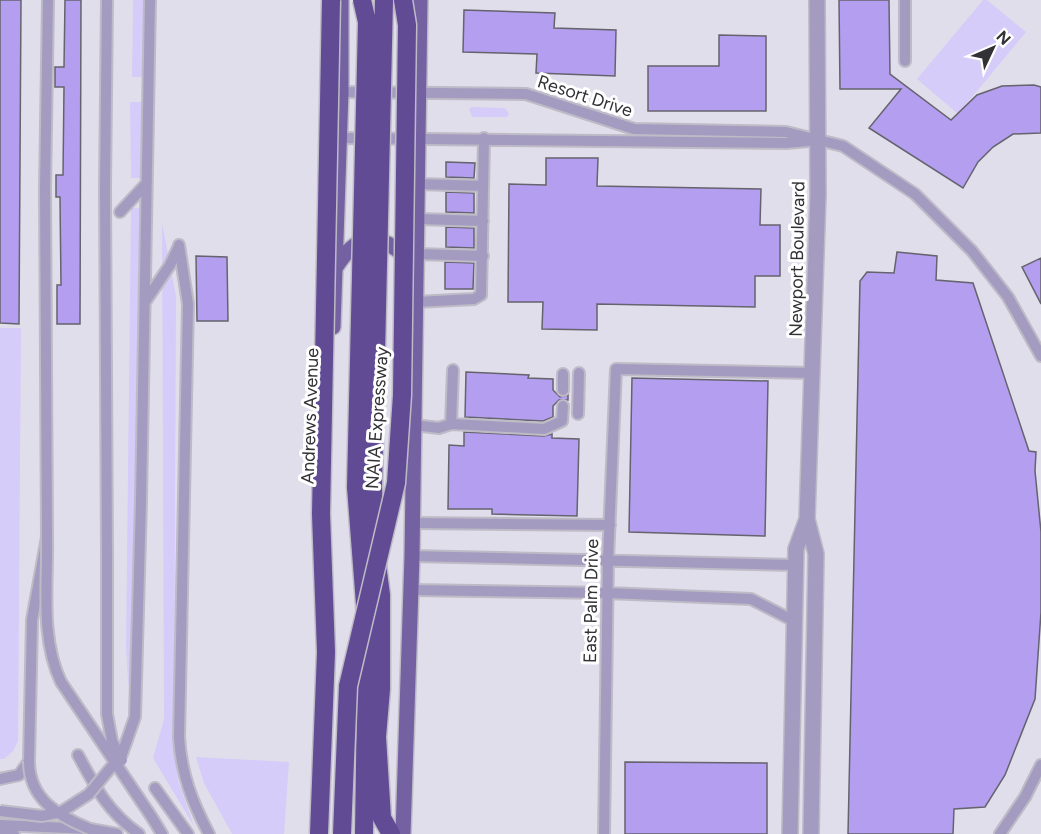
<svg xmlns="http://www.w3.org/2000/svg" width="1041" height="834" viewBox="0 0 1041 834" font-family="Figtree,sans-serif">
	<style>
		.green { fill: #d6ccf9 }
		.building { fill: #b39ef0; stroke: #65636d; stroke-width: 1.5 }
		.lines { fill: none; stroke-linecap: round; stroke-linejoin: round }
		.service-casing { stroke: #bebbc7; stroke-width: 14 }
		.tertiary-casing { stroke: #bebbc7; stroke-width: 18 }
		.primary-casing { stroke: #bebbc7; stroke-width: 18 }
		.motorway-casing { stroke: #bebbc7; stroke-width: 21 }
		.service { stroke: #a49cc0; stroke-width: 10 }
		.tertiary { stroke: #a49cc0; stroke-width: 15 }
		.primary { stroke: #7361a1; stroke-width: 15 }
		.motorway { stroke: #614b95; stroke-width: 18 }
		.service-bridge-casing { stroke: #bebbc7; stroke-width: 14; stroke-linecap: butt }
		.motorway-bridge-casing { stroke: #bebbc7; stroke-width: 21; stroke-linecap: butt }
		.service-bridge { stroke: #a49cc0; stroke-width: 10 }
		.motorway-bridge { stroke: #614b95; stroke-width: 18 }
		.labels { text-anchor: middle; stroke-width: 6; stroke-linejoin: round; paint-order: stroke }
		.street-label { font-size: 18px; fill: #323136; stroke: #fff }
	</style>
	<rect width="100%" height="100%" fill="#e1deeb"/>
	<!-- green -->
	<path class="green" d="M133,0h11v77h-12z
		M983,0h4l39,32 -68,82 -41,-35z
		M130,102h14v76h-13z
		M472,107l33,1 4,6 -2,3h-35l-3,-8z
		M131,208h12l-9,504 -6,-31 -2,-34z
		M162,223l14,73 -2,447 4,37 16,46 -41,-68 11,-39z
		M0,328h21l-3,413 -5,10 -9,8h-4z
		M196,757l93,5 -5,72h-52l-28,-51z"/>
	<!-- building -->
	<path class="building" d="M0,0h21l-2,324 -19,-1z
		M65,0h16l-1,324h-23v-39h4l-1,-88h-4v-22h7l1,-88h-9v-20h9z
		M839,0h50l1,74 61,46 26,-25 25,-9 32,-1 7,2v46l-28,1 -20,13 -15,15 -15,26 -94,-60 32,-39h-61z
		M464,10l91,3 -1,15 62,2 -1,46 -79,-3 1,-19 -74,-2z
		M719,35l47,1v75h-118v-45h71z
		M546,158h52l-1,28 164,3 -1,36h20v51h-25v31l-158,-3v26l-55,-1 1,-27h-35l1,-118 37,1z
		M446,162l29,1 -1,15 -28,-1z
		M446,192l28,1v20l-28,-1z
		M446,227l28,1v20l-28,-1z
		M897,252l40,4 -1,24 37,3 56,168 7,1 -1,19 6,61v80l-6,87 -30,76 -20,32 -31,2 -1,25h-105l12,-553 7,-9 27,1z
		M196,256l31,1 1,64h-31z
		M1041,258v46l-19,-37z
		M445,262l29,1 -1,26h-28z
		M466,372l63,3 -1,3 25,1v11l7,7 8,-2v5h-9l-6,6v11l-10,4 -78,-4z
		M632,378l136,3 -3,155 -136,-4z
		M464,432l80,4 8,-2v4l27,1 -2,77 -85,-2v-5h-44l1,-64 15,1z
		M625,762l142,1v71h-142z"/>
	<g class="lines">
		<defs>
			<path id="service" d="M107,0l-2,188 2,368
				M905,61v-61
				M341,92l185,2 108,35 152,3 57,14 72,48 57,57 36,46 33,59
				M340,138l446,5 23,-2
				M418,184l65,2
				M120,212l26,-28
				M418,219l65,2
				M179,245l9,59 -9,433c2,36 13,65 30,97
				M417,254l66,2
				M145,302l25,-37 9,-19
				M416,302l58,-3 7,-4 3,-157
				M563,390v-16
				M578,414l1,-41
				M451,424l2,-54
				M414,425l25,3 12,-4 20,1 73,4 18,-8 1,-15
				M141,501l9,-501
				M412,523l198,2
				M412,556l383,9
				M411,590l197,3 143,6 43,22
				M78,755c18,33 29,56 61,79
				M0,779l19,-4 10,-14 3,-141 15,-83 -2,-348 3,-189
				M155,788l33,46
				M151,816l11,18
				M0,825l90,4 27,5
				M0,833l14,1
				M604,834l4,-275 8,-190 198,4
				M1000,834l25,-37 16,-32"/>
			<path id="tertiary" d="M790,834l6,-285 11,-30
				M811,834l5,-280 -9,-35 11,-324 -1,-195"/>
			<path id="primary" d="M336,267c22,-35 44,-36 73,-7
				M333,327l8,-235v-92
				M403,834l9,-278 8,-556"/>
			<path id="motorway" d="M373,486l2,63 6,46v94l-4,48 5,81 9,16
				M356,487l11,143 -3,204"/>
		</defs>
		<!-- service casing -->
		<use href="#service" class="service-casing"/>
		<!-- tertiary casing -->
		<use href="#tertiary" class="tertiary-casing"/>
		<!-- primary casing -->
		<use href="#primary" class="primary-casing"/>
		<!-- motorway casing -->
		<use href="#motorway" class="motorway-casing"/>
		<!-- service -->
		<use href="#service" class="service"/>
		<!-- tertiary -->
		<use href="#tertiary" class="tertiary"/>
		<!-- primary -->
		<use href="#primary" class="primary"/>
		<!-- motorway -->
		<use href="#motorway" class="motorway"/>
		<defs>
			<path id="service-bridge" d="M47,537c1,48 -7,101 14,145l90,134
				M107,556v158l5,27 10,19
				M29,761c0,38 29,55 61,68
				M0,811l42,5 19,-4 28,-18 33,-40 13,-37 6,-216"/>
			<path id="motorway-bridge" d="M373,486l11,-486
				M356,487l11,-465 -5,-22
				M319,834l7,-182 -5,-138 10,-514
				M342,834l6,-148 48,-203 6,-88 5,-370 -4,-25"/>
		</defs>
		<!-- service-bridge casing -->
		<use href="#service-bridge" class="service-bridge-casing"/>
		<!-- motorway-bridge casing -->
		<use href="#motorway-bridge" class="motorway-bridge-casing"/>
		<!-- service-bridge -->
		<use href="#service-bridge" class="service-bridge"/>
		<!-- motorway-bridge -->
		<use href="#motorway-bridge" class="motorway-bridge"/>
	</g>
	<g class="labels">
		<!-- street labels -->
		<g class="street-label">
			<text transform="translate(585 96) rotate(18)" y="6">Resort Drive</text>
			<text transform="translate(797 259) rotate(-89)" y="6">Newport Boulevard</text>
			<text transform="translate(310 416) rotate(-88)" y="6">Andrews Avenue</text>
			<text transform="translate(377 418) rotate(-86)" y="6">NAIA Expressway</text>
			<text transform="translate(591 601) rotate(-89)" y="6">East Palm Drive</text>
		</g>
	</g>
	<!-- north arrow -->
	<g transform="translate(993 48) rotate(46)" stroke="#ffffff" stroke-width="4.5" paint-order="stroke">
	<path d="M0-4.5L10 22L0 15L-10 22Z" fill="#323136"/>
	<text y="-9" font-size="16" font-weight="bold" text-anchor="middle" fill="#323136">N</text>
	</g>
</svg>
